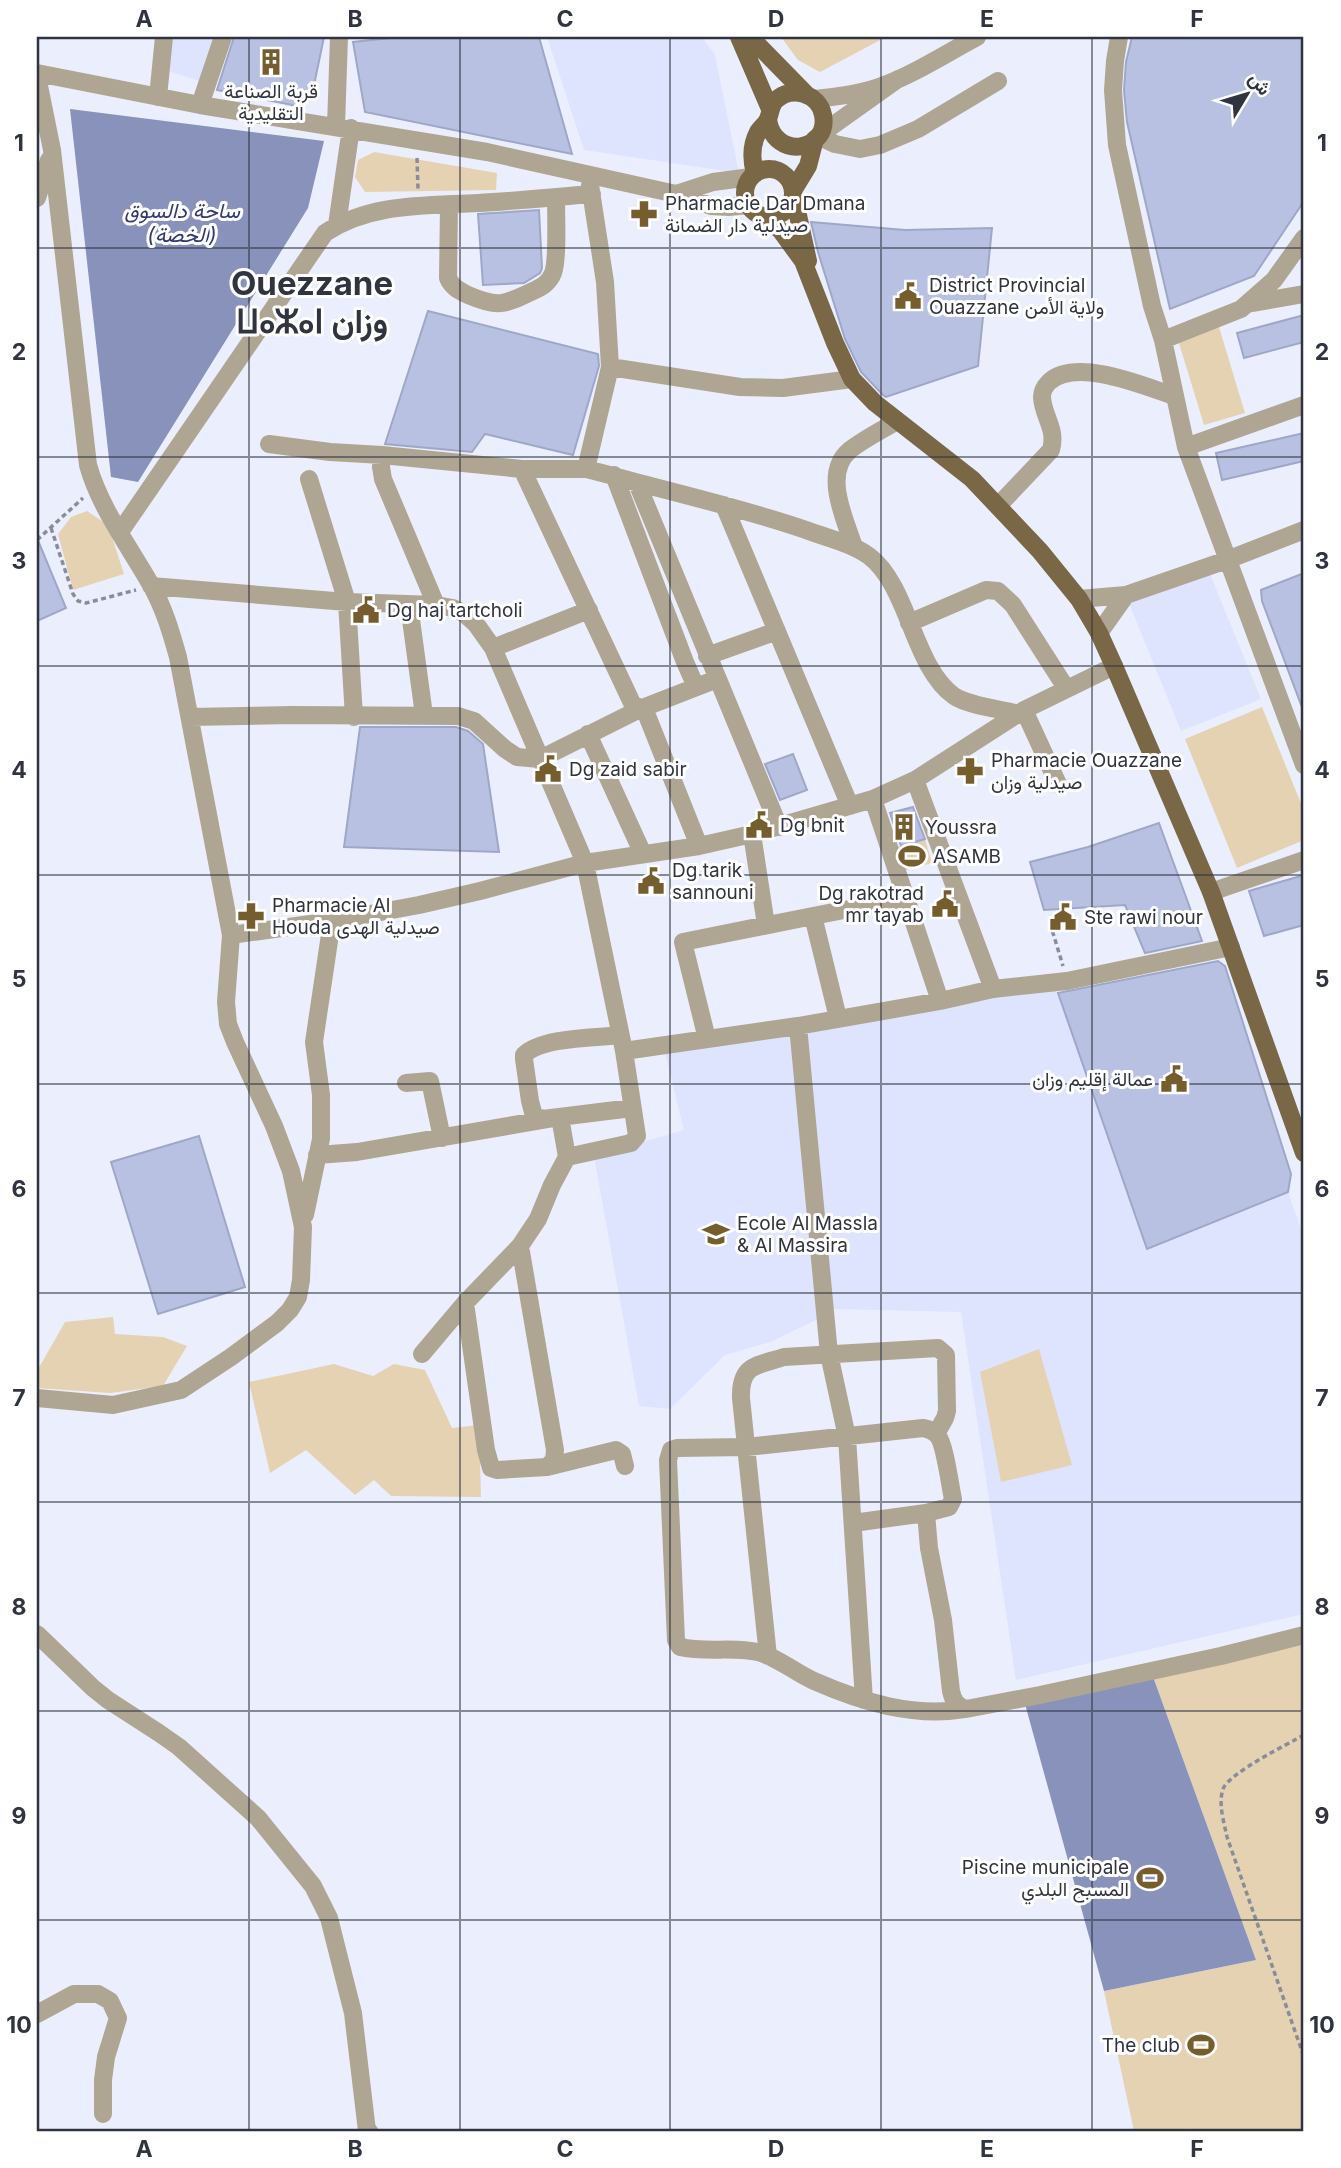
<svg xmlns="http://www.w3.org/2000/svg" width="1341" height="2168" viewBox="0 0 1341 2168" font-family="Inter,Vazirmatn,'Noto Sans Tifinagh',sans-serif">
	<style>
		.built { fill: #dee4fd }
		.green { fill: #e5d2b2 }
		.water { fill: #8892bb }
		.building { fill: #b9c1e3; stroke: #9fa7c8; stroke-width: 2 }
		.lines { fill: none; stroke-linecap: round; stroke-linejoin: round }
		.path { stroke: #898d9a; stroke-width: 3.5; stroke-dasharray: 5 3.5; stroke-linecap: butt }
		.minor { stroke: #afa593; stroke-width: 18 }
		.major { stroke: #796746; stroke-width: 18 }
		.grid { fill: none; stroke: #303441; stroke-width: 2; stroke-opacity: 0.55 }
		.labels { text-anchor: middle; stroke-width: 6; stroke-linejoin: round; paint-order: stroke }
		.poi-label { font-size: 19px; fill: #303441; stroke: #fff; text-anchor: start }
		.water-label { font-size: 21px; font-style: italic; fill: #313a6f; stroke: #fff }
		.town-label { font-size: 33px; font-weight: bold; fill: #303441; stroke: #fff }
		.neatline { fill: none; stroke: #303441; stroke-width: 2.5 }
		.grid-label { font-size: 23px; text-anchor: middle; font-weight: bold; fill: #303441 }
	</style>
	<rect width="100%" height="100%" fill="#ebeffd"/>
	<!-- built -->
	<path class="built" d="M158,37h61l-14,46 -52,-17z
		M547,37h155l13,18 24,118 -155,-23z
		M1208,569l53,130 -80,32 -53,-130z
		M1054,984l93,265 141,-57 16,46v376l-288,66 -55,-368 -130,-3 -1,4 -57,28 -48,14 -55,54 -31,-3 -45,-250 90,-26 -21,-85z"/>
	<!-- green -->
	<path class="green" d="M781,37h105l-66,35 -22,-12z
		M374,152l123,21 -1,17 -131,2 -10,-15 3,-17z
		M1219,327l26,86 -41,12 -26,-85z
		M87,511l21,14 16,49 -51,16 -15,-56 13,-17z
		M1262,707l42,104v29l-67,28 -52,-129z
		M925,839l7,24 -34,9 -7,-23z
		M113,1317l2,17 48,3 24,9 -24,40 -53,7 -73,-5v-17l28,-49z
		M1039,1349l33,116 -71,17 -21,-110z
		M334,1364l39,12 21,-12 31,6 27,58 27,-3 2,72 -90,-1 -17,-16 -19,15 -49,-45 -36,23 -21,-91z
		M1304,1628v503h-170l-30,-140 152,-31 -108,-297z"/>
	<!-- water -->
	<path class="water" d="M70,109l254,32 -16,67 -170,274 -27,-5z
		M1148,1663l108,297 -152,31 -79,-287z"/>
	<!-- building -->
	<path class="building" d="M234,37h90l-11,53 -16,16 -80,-16z
		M401,37h138l33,117 -207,-42 -12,-70z
		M1132,37h172v164l-50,75 -84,33 -43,-187 -3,-32 2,-28z
		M539,210l3,58 -2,5 -16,10 -41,2 -5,-71z
		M811,222l94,8 87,-2 -14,138 -92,31 -3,-2 -22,-23 -16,-33 -27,-87z
		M428,311l170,43 1,12 -26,89 -88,-21 -13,18 -87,-8z
		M1304,315v27l-60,16 -7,-25z
		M1304,433v28l-82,19 -6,-27z
		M37,538l29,70 -29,13z
		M1304,573v137h-1l-41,-109 -1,-11z
		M360,727h96l12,4 15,13 16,108 -155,-5z
		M793,754l14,36 -27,10 -15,-36z
		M913,807l12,32 -24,7 -11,-33z
		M1159,823l43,118 -57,12 -20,-48 -81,5 -14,-48 58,-15z
		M1304,875v50l-40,11 -15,-45z
		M1218,961l7,5 66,208 -3,18 -141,57 -89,-256z
		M199,1136l46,151 -87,27 -47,-152z"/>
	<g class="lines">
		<!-- path -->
		<path class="path" d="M417,158l1,31
			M51,528l22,66 5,7 8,2 50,-13
			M37,540l46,-42
			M1050,923l13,43
			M1304,1735c-16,9 -75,38 -81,54 -5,15 1,33 4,48l77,220"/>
		<!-- minor -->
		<path class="minor" d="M1119,37l-4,24 -2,29 4,55 35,161 11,34 23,107 118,318
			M37,73l163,32 287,47 189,42 35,12 18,1 19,-2
			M37,76l15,74 36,315c12,43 41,81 63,120 13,23 20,47 27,72l53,278
			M898,79l-80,57 17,8 25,5 20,-4 38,-16 80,-48
			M158,97l6,-60
			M814,99c22,-2 44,-5 65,-12 34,-12 66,-33 98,-50
			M200,105l23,-68
			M336,126l3,-89
			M590,185l15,97 5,85
			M676,194l37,-12 38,-5
			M37,198l12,-38
			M449,205l-1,73c4,9 10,12 20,17 30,13 36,10 65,-4 9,-4 16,-8 20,-18 5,-13 3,-58 3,-75
			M337,225l14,-97
			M1247,304l57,-10
			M1163,340l78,-31 33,-29 30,-42
			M852,379l-69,9 -43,-1 -130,-20 -24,102c21,5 41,11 61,16 53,14 107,27 159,45 21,8 45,13 63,26 40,30 44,111 85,140 15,10 47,13 66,18
			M269,444l61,8 52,3 140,14h64
			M1186,447l118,-42
			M382,455l-1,12 2,12 53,126
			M522,469l110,234 14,10 53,133
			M614,475l71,187 11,25
			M309,479l38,123 7,115
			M637,483l142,344
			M724,505l126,301
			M998,506l53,-56c6,-22 -8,-33 -9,-53 0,-6 3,-11 7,-15 27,-25 95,4 125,14
			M120,532l205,-299c45,-30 100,-27 153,-30 38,-2 76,-6 114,-9
			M854,547c-9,-28 -32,-74 -4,-97 14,-11 32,-20 47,-29
			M151,586l196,16 89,3 17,3 12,6 11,10 17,24 92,215 39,188 13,85 -6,7 -64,14 -15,28 -14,34 -18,27 -55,57 -43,51
			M1079,599l47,-4 101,-35 77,-30
			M409,605l15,110
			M909,623l77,-33 12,1 15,14 53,83
			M1099,633l27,-38
			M493,648l96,-38
			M707,656l70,-25
			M1024,710l34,74
			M190,717l102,-2 166,1 16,5 31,28 12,8 23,2 100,-50 77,-30
			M588,734l55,120
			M915,780l78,209
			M873,799l67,202
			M752,834l14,91
			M1211,892l93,-32
			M838,1018l-25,-102 93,-18
			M798,1026l31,328 18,83 17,263
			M620,1035c-24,3 -79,2 -96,20v4l6,42 4,15 9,3 89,-11
			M707,1039l-24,-97 130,-26
			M624,1051l174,-25 142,-25 53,-12 74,-8 164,-34
			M406,1083l24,-2 12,57
			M317,1155l40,-3 203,-35 7,40
			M305,1215l16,-76v-44l-7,-53 18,-121
			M465,1303l21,147 5,18 6,2 50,-3 7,-7 1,-10 -35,-204
			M37,1398l76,7 68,-15 50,-33 46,-34 13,-13 8,-13 3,-17 2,-53 -12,-56 -17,-45 -39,-84 -7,-18 -2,-22 5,-67 101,-14 87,-16 61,-14 105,-28 114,-17 53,-12 121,-35 42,-19 109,-70 90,-44
			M547,1467l69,-17 6,4 3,12
			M853,1523l73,-10
			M37,1634l56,54 15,12 51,33 20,14 79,71 55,68 16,32 24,95 14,118h2
			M768,1656l-27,-258c-1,-34 16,-32 43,-41l154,-9 8,7 1,56 -2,7 -9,16
			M966,1709c-52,9 -104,-7 -152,-28 -18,-8 -34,-22 -53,-28 -23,-7 -56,0 -81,-6l-4,-7 -8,-180 3,-10 6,-2 70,-1 176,-19c6,1 11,3 15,8 7,9 12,50 15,63l-4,8 -23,6 3,35 14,72 8,71c2,9 5,15 15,18l74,-14 181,-39 83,-21
			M37,2014l37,-20h24l12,7 8,17 -12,39 -3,23v34"/>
		<!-- major -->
		<path class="major" d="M739,37l31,72
			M750,37l57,58
			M745 193a24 24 0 1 1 48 0a24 24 0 1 1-48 0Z
			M755,174c-4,-15 -4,-29 3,-42 3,-5 8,-8 10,-13 3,-7 2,-13 8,-19 16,-15 43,-6 47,15 7,36 -48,46 -55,5
			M794,189l14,-23 7,-27
			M794,197l14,64
			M767,218l14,13 22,30 32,82 17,36 23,24 97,76 68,72 39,48 20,34 15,33 97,226 93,261"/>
	</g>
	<!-- grid -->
	<path class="grid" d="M249,37v2094M460,37v2094M670,37v2094M881,37v2094M1092,37v2094M37,248h1267M37,457h1267M37,666h1267M37,875h1267M37,1084h1267M37,1293h1267M37,1502h1267M37,1711h1267M37,1920h1267"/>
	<!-- icons -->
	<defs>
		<symbol id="building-bare" viewBox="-9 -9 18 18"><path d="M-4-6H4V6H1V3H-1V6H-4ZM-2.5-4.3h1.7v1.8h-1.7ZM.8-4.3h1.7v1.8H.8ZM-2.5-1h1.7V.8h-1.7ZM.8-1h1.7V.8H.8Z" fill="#765d2e" stroke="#fff" stroke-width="2.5" paint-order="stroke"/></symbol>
		<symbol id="pharmacy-bare" viewBox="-9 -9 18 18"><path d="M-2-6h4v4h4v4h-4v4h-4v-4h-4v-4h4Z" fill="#765d2e" stroke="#fff" stroke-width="2.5" paint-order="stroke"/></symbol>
		<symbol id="civic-bare" viewBox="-9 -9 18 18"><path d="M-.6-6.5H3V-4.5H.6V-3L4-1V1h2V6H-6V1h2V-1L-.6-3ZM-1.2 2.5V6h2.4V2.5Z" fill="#765d2e" stroke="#fff" stroke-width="2.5" paint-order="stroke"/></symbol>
		<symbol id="stadium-bare" viewBox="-9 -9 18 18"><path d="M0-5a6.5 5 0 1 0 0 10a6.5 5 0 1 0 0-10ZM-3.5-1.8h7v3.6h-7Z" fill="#765d2e" stroke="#fff" stroke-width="2.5" paint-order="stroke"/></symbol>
		<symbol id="school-bare" viewBox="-9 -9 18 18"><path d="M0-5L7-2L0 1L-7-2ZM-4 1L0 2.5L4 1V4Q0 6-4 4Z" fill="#765d2e" stroke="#fff" stroke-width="2.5" paint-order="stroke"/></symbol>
	</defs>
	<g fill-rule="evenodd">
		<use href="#building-bare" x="252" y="43" width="38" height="38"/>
		<use href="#pharmacy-bare" x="625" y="195" width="38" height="38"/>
		<use href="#civic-bare" x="889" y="277" width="38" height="38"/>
		<use href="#civic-bare" x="347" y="591" width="38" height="38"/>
		<use href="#civic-bare" x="529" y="750" width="38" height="38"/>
		<use href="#pharmacy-bare" x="951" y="752" width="38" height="38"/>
		<use href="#civic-bare" x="740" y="806" width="38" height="38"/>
		<use href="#building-bare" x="885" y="808" width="38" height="38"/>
		<use href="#stadium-bare" x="893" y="837" width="38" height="38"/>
		<use href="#civic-bare" x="632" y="862" width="38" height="38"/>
		<use href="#civic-bare" x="926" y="885" width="38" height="38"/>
		<use href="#pharmacy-bare" x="232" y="897" width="38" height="38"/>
		<use href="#civic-bare" x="1044" y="898" width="38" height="38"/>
		<use href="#civic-bare" x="1155" y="1060" width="38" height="38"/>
		<use href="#school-bare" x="697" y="1215" width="38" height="38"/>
		<use href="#stadium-bare" x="1131" y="1859" width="38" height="38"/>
		<use href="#stadium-bare" x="1182" y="2026" width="38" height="38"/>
	</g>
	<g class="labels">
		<!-- poi labels -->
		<g class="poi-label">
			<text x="271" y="98" text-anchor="middle">قربة الصناعة<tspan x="271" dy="22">التقليدية</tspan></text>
			<text x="665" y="210">Pharmacie Dar Dmana<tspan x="665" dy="22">صيدلية دار الضمانة</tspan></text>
			<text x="929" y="292">District Provincial<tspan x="929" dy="22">Ouazzane ولاية الأمن</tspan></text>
			<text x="387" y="617">Dg haj tartcholi</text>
			<text x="991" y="767">Pharmacie Ouazzane<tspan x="991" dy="22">صيدلية وزان</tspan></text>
			<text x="569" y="776">Dg zaid sabir</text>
			<text x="780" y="832">Dg bnit</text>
			<text x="925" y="834">Youssra</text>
			<text x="933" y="863">ASAMB</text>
			<text x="672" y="877">Dg tarik<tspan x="672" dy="22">sannouni</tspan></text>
			<text x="924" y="900" text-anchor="end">Dg rakotrad<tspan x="924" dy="22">mr tayab</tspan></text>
			<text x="272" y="912">Pharmacie Al<tspan x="272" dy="22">Houda صيدلية الهدى</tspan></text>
			<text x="1084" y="924">Ste rawi nour</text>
			<text x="1153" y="1086" text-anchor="end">عمالة إقليم وزان</text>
			<text x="737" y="1230">Ecole Al Massla<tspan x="737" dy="22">&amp; Al Massira</tspan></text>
			<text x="1129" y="1874" text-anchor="end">Piscine municipale<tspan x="1129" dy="22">المسبح البلدي</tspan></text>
			<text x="1180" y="2052" text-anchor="end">The club</text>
		</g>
		<!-- water labels -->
		<g class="water-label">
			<text x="182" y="218">ساحة دالسوق<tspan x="182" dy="24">(الخصة)</tspan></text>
		</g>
		<!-- town labels -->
		<g class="town-label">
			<text x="312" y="295">Ouezzane<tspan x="312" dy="38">ⵡⴰⵣⴰⵏ وزان</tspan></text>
		</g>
	</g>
	<!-- border -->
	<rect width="1341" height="2168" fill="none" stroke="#ffffff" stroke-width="77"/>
	<!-- north arrow -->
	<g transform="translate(1247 94) rotate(52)" stroke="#ffffff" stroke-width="5" paint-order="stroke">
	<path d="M0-5L12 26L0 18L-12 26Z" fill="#303441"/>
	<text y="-10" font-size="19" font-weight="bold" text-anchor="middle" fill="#303441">ش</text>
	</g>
	<rect x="38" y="38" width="1264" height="2092" class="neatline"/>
	<g class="grid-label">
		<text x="144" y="27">A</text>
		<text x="355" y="27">B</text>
		<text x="565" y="27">C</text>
		<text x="776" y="27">D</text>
		<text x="987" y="27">E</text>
		<text x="1197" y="27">F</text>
		<text x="19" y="151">1</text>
		<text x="1322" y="151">1</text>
		<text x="19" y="360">2</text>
		<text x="1322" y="360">2</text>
		<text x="19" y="569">3</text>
		<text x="1322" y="569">3</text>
		<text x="19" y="778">4</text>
		<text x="1322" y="778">4</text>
		<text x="19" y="987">5</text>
		<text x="1322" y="987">5</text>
		<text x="19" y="1197">6</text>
		<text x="1322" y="1197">6</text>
		<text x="19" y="1406">7</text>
		<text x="1322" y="1406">7</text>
		<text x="19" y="1615">8</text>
		<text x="1322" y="1615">8</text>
		<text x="19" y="1824">9</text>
		<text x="1322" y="1824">9</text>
		<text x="19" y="2033">10</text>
		<text x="1322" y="2033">10</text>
		<text x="144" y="2157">A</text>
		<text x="355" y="2157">B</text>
		<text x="565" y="2157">C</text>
		<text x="776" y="2157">D</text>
		<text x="987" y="2157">E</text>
		<text x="1197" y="2157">F</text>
	</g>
</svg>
